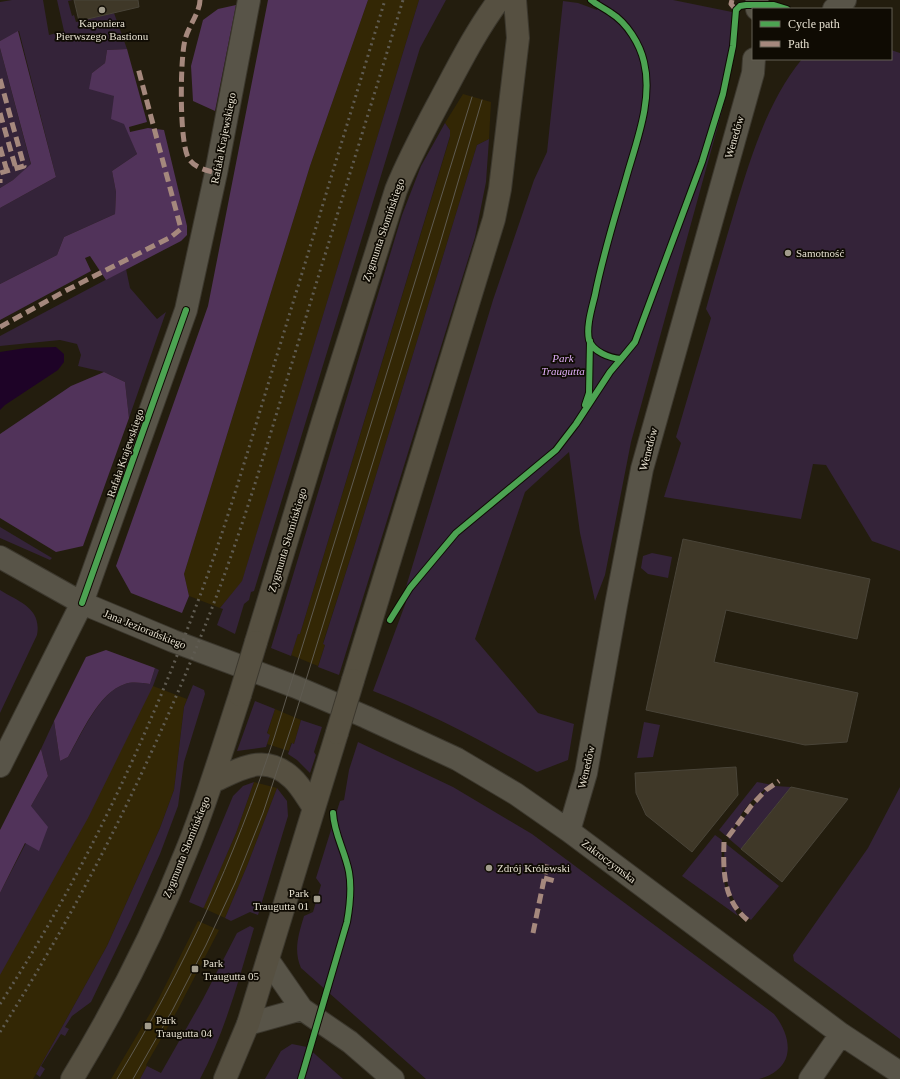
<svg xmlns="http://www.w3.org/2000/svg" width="900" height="1079" viewBox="0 0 900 1079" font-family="'Times New Roman',serif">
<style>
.built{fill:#332705}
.green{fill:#342339}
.forest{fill:#51335a}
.water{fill:#1e0327}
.building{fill:#3f3828;stroke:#494438}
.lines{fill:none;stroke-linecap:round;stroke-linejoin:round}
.minor-casing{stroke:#3c382e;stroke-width:24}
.major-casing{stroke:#3c382e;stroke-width:24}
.minor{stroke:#585448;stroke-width:22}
.major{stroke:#565041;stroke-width:22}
.tram{stroke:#5f5b51;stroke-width:1}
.rail{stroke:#5f5b51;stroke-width:3;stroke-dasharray:2 4;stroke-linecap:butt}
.major-bridge-casing{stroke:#3c382e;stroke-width:24;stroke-linecap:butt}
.major-bridge{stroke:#565041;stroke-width:22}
.quiet{stroke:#a5887d;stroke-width:5;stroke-dasharray:10 5;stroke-linecap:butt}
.cycleway-casing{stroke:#0f0b03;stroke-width:8}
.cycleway{stroke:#4ca352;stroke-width:6}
.poi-dot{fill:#a29c8c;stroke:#0f0b03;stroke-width:1.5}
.labels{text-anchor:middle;stroke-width:3.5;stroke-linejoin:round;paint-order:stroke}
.poi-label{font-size:11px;fill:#e6e0d0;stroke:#0f0b03;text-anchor:start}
.street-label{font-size:11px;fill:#e6e0d0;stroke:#0f0b03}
.park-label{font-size:11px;font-style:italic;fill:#e0aef9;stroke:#0f0b03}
</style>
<rect width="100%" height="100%" fill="#231d0e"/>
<path class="built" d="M368 0H419L242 582 220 608 189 596 184 574 310 166Z
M463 94 491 102 489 139 477 145 354 547 323 643 325 645 318 666 291 655 298 634H300L450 137V130L445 123Z
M153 686 187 699 184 707 174 790 160 828 107 946 36 1074 33 1079H0V942L136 692Z
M275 709 301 720 294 744 291 743 289 751 267 744 269 735 267 734Z
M254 782 277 788 247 866 225 918 203 908 236 833Z
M198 921 219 930 177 1011 146 1065 147 1066 140 1079H111L158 1000Z"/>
<path class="green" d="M12 0H43L49 35 64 31 57 0H73L68 1 72 16 74 15 76 22 114 13 127 49 107 50 105 63 92 73 114 96 137 154 112 171 116 192 115 214 64 237 57 255 0 284V208L56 177 19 31 0 41V2Z
M419 0H446L420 48 254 591 251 592 249 600 244 604 235 634 217 625 223 609 220 608 242 581Z
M600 0H673L732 12 730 48 733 50 725 100 631 442 605 575 595 601 580 533 569 452 525 492 475 639 538 713 574 724 568 760 537 772C484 742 430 713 373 691L406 602 403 596 406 587 493 300 534 180 547 152 563 1 578 3 597 10Z
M0 48 31 165 13 180 0 188Z
M891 50 900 53V551L872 541 826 465 813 464 801 519 664 497 681 443 676 437 711 318 706 309C715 276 725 243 735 209 751 157 767 102 802 59H891Z
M445 123 450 130V136L300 634H298L291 656 271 648 402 215 421 166Z
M489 139 486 182 475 237 339 675 318 667 325 645 323 644 354 547 477 145Z
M126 269 130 288 157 319 166 312 129 418 125 382 104 372 78 366 81 355 77 344 60 340 0 346V336Z
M0 527 52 558 50 560 0 538Z
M652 553 672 557 668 578 648 574 641 568 643 556Z
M0 590C19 602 42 608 37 635L0 713Z
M155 668 159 670 153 686 88 818 0 975V893L26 843 31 806 48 776 41 749 54 721 60 761 68 757C82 734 99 692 125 684 132 681 143 683 150 684Z
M193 685 204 690 205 694 184 762 178 806 160 854 131 919 91 1002 72 1016 65 1027 69 1029 65 1036 61 1034 41 1066 45 1069 40 1077 36 1074 107 946 160 828 174 790 184 707Z
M255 701 275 709 267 733 270 735 266 747 237 751Z
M301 720 322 727 314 752 316 755 310 773 297 760 288 754 292 743 294 744Z
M644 722 660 725 653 757 637 758Z
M358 742 453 787 532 834 774 1014C793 1038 796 1069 759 1079H426L301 968C293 950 299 933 304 916L313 912 321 885 316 878 340 801 344 800 349 770Z
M254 782 236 833 204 907 203 908 189 902 233 796 243 786Z
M757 782 773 785C760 791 750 802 742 813 737 821 734 831 726 836L719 830Z
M775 786 791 787 741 849 728 838 766 790Z
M900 787V1039L794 961 793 955 868 848Z
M277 788 287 801 288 816 258 915 250 912 231 921 225 918 247 866Z
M715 835 722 840C721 874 722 886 738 916L682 876Z
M725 843 779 886 751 920C728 902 722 872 725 843Z
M250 926 254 928C239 979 225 1032 200 1079H140L147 1066 161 1073 203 999 237 933Z
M292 1044 307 1047 343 1079H265L281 1051Z"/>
<path class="forest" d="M268 0H368L310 166 184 574 189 596 182 613 131 593 116 566 208 306Z
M236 5 215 111 193 101 191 66 203 20 218 9Z
M18 31 56 177 0 208V188L13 180 31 164 0 48V41Z
M127 49 147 122 129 127 130 132 148 128 164 130 187 226V235L181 241 106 280 90 256 85 258 91 271 0 320V284L57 255 64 237 115 214 116 192 112 171 137 154 124 124 111 119 114 96 89 89 92 73 105 63 107 50Z
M104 372 125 382 129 418 83 546 56 552 0 518V434L71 386Z
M106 650 155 668 150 684C143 683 132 681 125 684 99 692 81 734 68 757L60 761 54 721 86 657Z
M41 749 48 776 31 806 48 827 39 851 25 843 0 893V830Z"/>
<path class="water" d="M56 347 64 354V362L58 370 5 405 0 410V352L26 348Z"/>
<path class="building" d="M74 0H138L139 7 79 21Z
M683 539 870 579 857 639 726 610 714 662 858 693 847 742 805 745 646 710Z
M736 767 738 795 692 852 646 815 636 793 635 773Z
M791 787 848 799 782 882 741 849Z"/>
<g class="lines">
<defs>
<path id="minor" d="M757 0V9
M834 9 845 0
M0 557 82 603 173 641 296 687 366 717 457 759 516 794 569 831 841 1034 900 1073
M0 766 82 603 186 310 216 173 249 0
M569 831 586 773 616 605 642 469 753 73 754 59
M268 960 302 1009 350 1042 393 1079
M248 1024 302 1009
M810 1079 841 1034"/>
<path id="major" d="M256 642 323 421 396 190C410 155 428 123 446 89 462 59 478 28 499 0
M353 680 494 219 500 189 518 38 515 0
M212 782C240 769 265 752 292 778 301 786 307 798 314 808
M72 1079C116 1007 155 930 186 852 207 801 223 747 240 695
M225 1079 248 1024 337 733"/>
</defs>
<use href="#minor" class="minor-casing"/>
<use href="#major" class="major-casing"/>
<use href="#minor" class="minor"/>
<use href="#major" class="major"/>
<path class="tram" d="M117 1079C184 969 234 860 274 738L472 97
M133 1079 173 1009 206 945 235 883 263 813 294 719 439 247 482 100"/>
<path class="rail" d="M0 1004C82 878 146 741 198 601 230 516 254 429 281 342 316 228 350 114 385 0
M0 1032C85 898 155 756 212 608 244 525 269 438 295 353 331 235 367 118 403 0"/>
<defs>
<path id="major-bridge" d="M240 695 256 642
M337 733 353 680"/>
</defs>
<use href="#major-bridge" class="major-bridge-casing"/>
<use href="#major-bridge" class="major-bridge"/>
<path class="quiet" d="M200 0C200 12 188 27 185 40 180 59 179 145 189 159 195 168 206 170 216 173
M732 0 731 4 736 10
M0 79 24 166 0 173
M0 113 16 169
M0 147 7 171
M0 179V183
M0 327 67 290 171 237 181 229 138 68
M728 837 751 806 766 790 779 781
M724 842C723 872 723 902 750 922
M544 878 555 881
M533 933 548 860"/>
<defs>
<path id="cycleway" d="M591 0C597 5 604 8 611 13 627 23 640 44 644 62 653 99 637 140 627 175 616 214 603 254 595 295 592 308 586 326 589 340 593 352 610 358 621 359L635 342 702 162 723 94 733 46 736 10 740 6 746 5H774L787 9
M585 405 589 393 590 341
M82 603 186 310
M390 620 410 588 456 533 556 450 576 424 610 372 621 359
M301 1079 347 922C350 905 352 889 349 872 345 851 334 834 333 813"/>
</defs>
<use href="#cycleway" class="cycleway-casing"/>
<use href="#cycleway" class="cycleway"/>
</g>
<g class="poi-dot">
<circle cx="102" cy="10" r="4"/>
<circle cx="788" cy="253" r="4"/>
<circle cx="489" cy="868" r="4"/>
<rect x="313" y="895" width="8" height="8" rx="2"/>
<rect x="191" y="965" width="8" height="8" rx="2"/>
<rect x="144" y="1022" width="8" height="8" rx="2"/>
</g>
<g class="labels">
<g class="poi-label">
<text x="102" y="27" text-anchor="middle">Kaponiera<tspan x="102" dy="13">Pierwszego Bastionu</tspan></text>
<text x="796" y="257">Samotność</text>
<text x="497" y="872">Zdrój Królewski</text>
<text x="309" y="897" text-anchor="end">Park<tspan x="309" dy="13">Traugutta 01</tspan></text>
<text x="203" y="967">Park<tspan x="203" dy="13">Traugutta 05</tspan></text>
<text x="156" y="1024">Park<tspan x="156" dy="13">Traugutta 04</tspan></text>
</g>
<g class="street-label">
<text transform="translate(734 137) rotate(-74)" y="4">Wenedów</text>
<text transform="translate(223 138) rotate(-79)" y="4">Rafała Krajewskiego</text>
<text transform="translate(383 230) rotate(-71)" y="4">Zygmunta Słomińskiego</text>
<text transform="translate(648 449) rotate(-75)" y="4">Wenedów</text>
<text transform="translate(125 453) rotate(-71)" y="4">Rafała Krajewskiego</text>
<text transform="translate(287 540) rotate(-73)" y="4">Zygmunta Słomińskiego</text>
<text transform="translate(145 629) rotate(22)" y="4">Jana Jeziorańskiego</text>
<text transform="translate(586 767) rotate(-77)" y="4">Wenedów</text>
<text transform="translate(186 847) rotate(-68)" y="4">Zygmunta Słomińskiego</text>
<text transform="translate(609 861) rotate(37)" y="4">Zakroczymska</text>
</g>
<g class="park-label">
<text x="563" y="362">Park<tspan x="563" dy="13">Traugutta</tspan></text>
</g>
</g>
<rect x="752" y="8" width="140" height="52" fill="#0f0b03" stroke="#656055"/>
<rect x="760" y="21" width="20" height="6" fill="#4ca352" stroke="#656055"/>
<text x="788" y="28" font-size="12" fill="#e6e0d0">Cycle path</text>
<rect x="760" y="41" width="20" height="6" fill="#a5887d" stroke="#656055"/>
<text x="788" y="48" font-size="12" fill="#e6e0d0">Path</text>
</svg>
